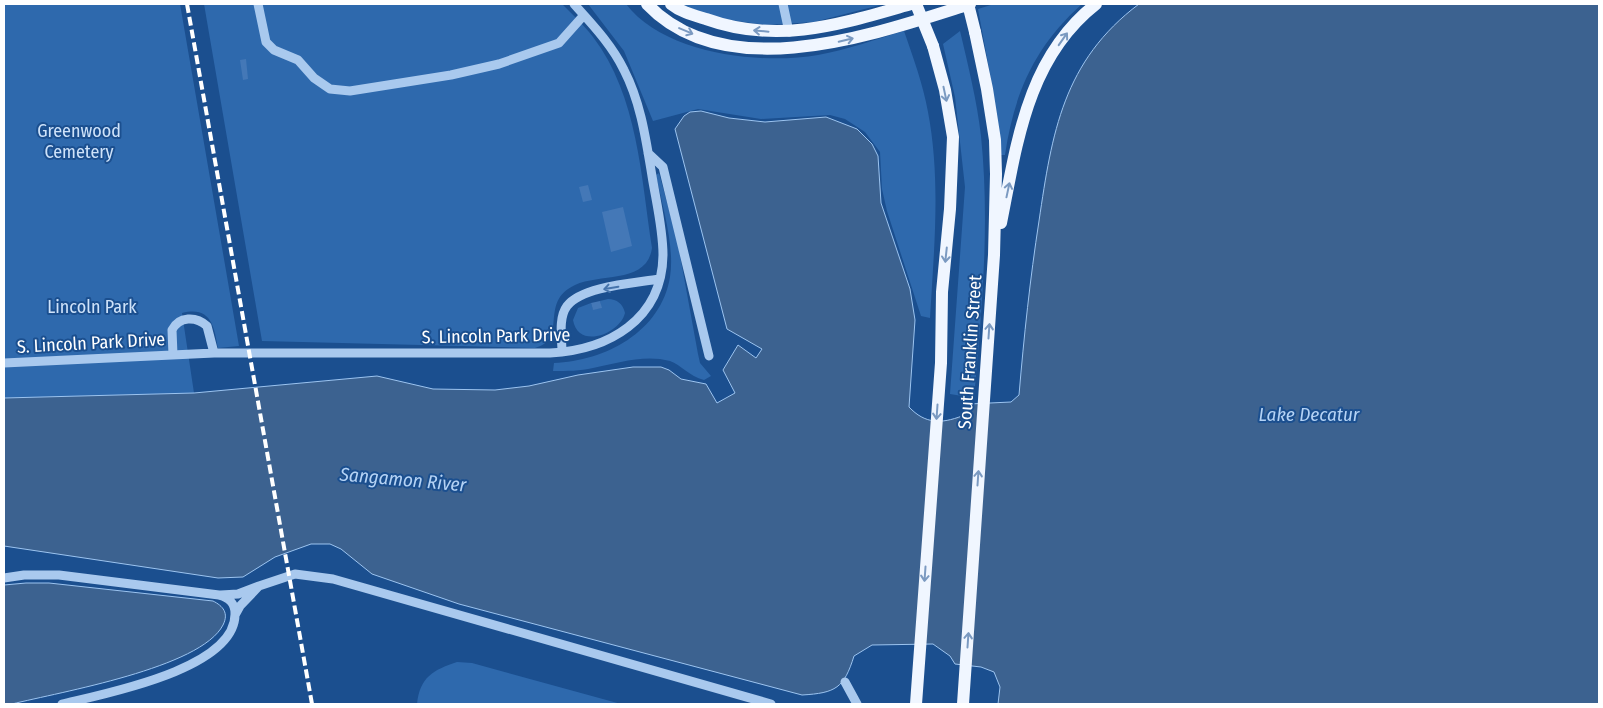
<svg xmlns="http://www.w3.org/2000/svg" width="1603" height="708" viewBox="0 0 1603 708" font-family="'Fira Sans Condensed',sans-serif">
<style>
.green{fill:#2e69ad}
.water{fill:#3c6290;stroke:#9cc4f0}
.building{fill:#4478b7}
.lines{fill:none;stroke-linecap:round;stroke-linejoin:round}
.minor{stroke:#a9c9ee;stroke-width:9}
.major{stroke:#f0f6ff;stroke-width:12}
.rail{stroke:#fff;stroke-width:4;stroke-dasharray:9 4;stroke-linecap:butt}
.major-bridge{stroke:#f0f6ff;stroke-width:12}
.oneway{stroke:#7b9ac1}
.oneway2{stroke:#4674ac}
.labels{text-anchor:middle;stroke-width:4;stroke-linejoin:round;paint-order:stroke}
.park-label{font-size:18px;fill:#cfe3fa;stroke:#1b4f8f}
.street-label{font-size:18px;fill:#fff;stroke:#1b4f8f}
.water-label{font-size:19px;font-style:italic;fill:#b5d3f5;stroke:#1b4f8f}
</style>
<rect width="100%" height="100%" fill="#1b4f8f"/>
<path class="green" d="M4 4H180L239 346 218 348C214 326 211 306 182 313L194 393 4 398Z
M204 4H562C572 14 584 25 593 37 638 96 641 177 652 248 647 284 601 273 575 285 538 302 569 339 535 348L262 341Z
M588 4H626C664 54 760 65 818 55 847 50 876 39 904 31 913 57 923 84 928 112 941 180 934 249 930 318L921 316 887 211 882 189 880 152 865 132 845 119 830 115 761 119 698 109 653 121 624 51Z
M681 4H884L814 22 765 25 715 18Z
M994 4H1082C1035 46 1014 93 1005 155H1000L990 74 978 9Z
M960 31C968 65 977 101 981 136 990 224 982 310 974 398L950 394 965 187 955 97 943 44Z
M659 173 677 239 698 354 700 363 711 376 704 380C689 376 681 365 670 361 645 354 617 363 593 368 580 371 567 371 553 371L554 363C605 361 661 332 670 277 675 246 662 205 656 175Z
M608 299C617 299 623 304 625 313 620 334 578 350 573 320L578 308 591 303 593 309 601 308 600 301Z
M457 662 472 663 621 704H417C420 677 433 670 457 662Z"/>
<path class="water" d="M1139 4H1599V704H998L1000 687 994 672 981 667 955 664 950 656 933 644 872 645 854 656C844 688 836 693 802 695L459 604 372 574 341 549 330 544H311L275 557 243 577 218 578 4 546V398L194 393 377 376 433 389 495 390 529 386 578 375 633 367H661L669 370 681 379 706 384 717 403 735 393 723 370 738 345 756 358 762 349 727 329 675 129 684 116 690 112 701 111 729 118 765 122 826 117 857 129 872 144 878 156 881 203 910 289 915 320 909 407C925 424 941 424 962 416L964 408 969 404 1011 402 1019 395C1024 336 1030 279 1039 221 1052 133 1063 61 1139 4Z
M26 583H49L213 601C223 606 229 613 223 625 201 668 60 692 12 704H4V585Z"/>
<path class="building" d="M246 59 248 79 243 80 240 60Z
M588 185 592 200 583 202 579 187Z
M623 207 632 246 611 252 602 212Z
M600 301 602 308 593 310 591 303Z"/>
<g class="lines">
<path class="minor" d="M258 4 266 42 274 50 298 60 314 78 330 89 350 91 451 75 499 64 559 43 584 15
M783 4 789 32
M648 153 663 167 709 356
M562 352C562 339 558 318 567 306 582 286 636 283 659 279
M173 355 172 330C179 316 196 316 207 326L214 353
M4 363 214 353H550C608 350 662 320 663 255 663 229 656 201 652 176 646 140 641 103 624 70 612 45 592 24 574 4
M4 578 24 575H59L219 595C228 597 235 603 235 613 237 669 103 694 62 704
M259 586 295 574 333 579 771 704
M221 595 238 594 259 586 240 606 235 615
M845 682 857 704"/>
<path class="major" d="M647 4C727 88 878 33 970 4
M671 4C681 12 693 15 706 19 778 45 841 24 911 4
M1001 223C1017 143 1027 58 1096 4
M916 704 941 363 942 292 950 209 953 137 945 90 933 46
M963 704 994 255 996 174 995 140 987 89 975 32"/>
<path class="rail" d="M187 4 312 704"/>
<path class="major-bridge" d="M916 4 933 46
M968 4 975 32"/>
</g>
<defs><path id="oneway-shaft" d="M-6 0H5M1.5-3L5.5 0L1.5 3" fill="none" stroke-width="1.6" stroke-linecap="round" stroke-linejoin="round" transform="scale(1.25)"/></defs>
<g class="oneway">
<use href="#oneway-shaft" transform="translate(686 31) rotate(23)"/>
<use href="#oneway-shaft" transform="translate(761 31) rotate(-175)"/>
<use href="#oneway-shaft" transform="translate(1063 39) rotate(-55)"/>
<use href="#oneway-shaft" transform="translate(846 40) rotate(-13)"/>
<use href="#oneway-shaft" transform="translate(945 94) rotate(78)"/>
<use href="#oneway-shaft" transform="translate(1008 190) rotate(-78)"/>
<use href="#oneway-shaft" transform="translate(946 255) rotate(96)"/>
<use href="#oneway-shaft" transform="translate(989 331) rotate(-86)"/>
<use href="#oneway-shaft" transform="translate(937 412) rotate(94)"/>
<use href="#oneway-shaft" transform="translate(978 478) rotate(-86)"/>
<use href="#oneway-shaft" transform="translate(925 574) rotate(94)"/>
<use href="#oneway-shaft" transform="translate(968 640) rotate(-86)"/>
</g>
<use class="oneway2" href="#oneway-shaft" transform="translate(611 288) rotate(170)"/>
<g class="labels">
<g class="park-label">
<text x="79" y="137">Greenwood<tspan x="79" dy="21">Cemetery</tspan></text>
<text x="92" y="313">Lincoln Park</text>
</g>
<g class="street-label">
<text transform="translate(496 336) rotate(-1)" y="6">S. Lincoln Park Drive</text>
<text transform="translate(91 343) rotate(-3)" y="6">S. Lincoln Park Drive</text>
<text transform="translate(970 352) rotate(-86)" y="6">South Franklin Street</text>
</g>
<g class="water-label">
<text x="1309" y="421">Lake Decatur</text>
<text transform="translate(403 479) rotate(5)" y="7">Sangamon River</text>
</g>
</g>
<rect width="1603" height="708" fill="none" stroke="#ffffff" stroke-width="10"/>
</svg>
